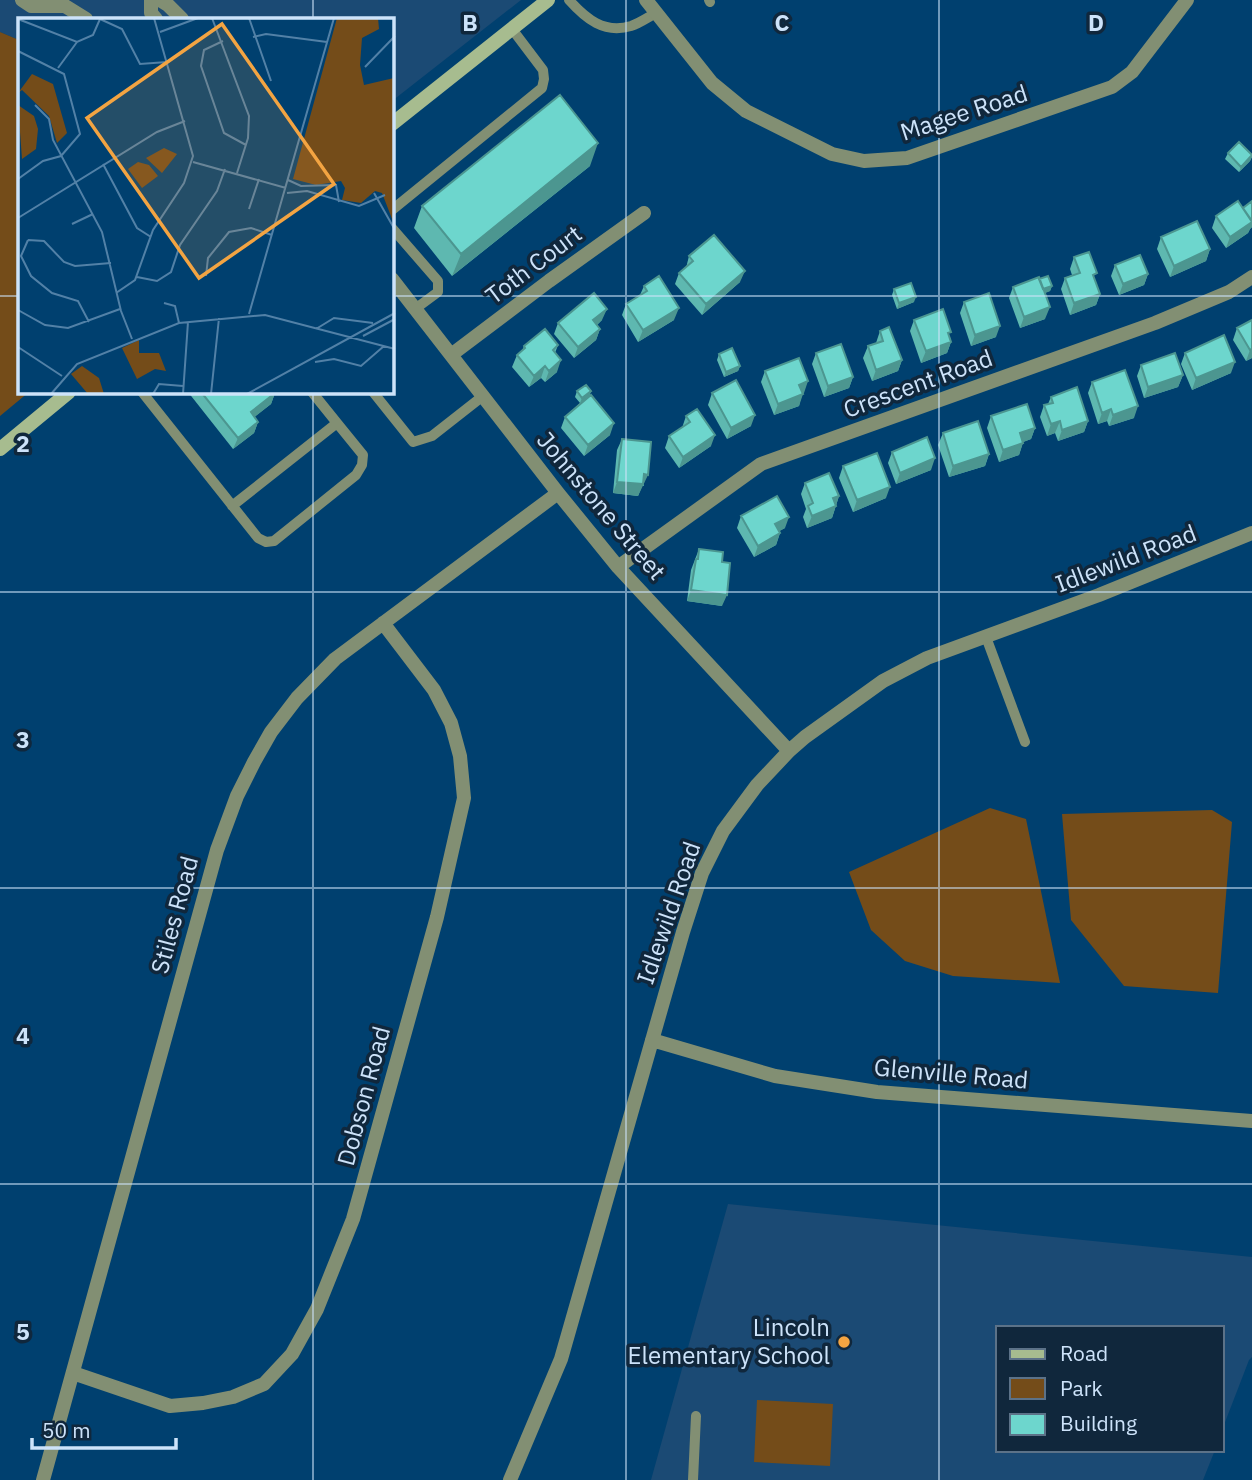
<svg xmlns="http://www.w3.org/2000/svg" width="1252" height="1480" viewBox="0 0 1252 1480" font-family="'IBM Plex Sans',sans-serif">
<style>
.built{fill:#1b4a74}
.green{fill:#744c19}
.lines{fill:none;stroke-linecap:round;stroke-linejoin:round}
.lane{stroke:#828f73;stroke-width:10}
.street{stroke:#828f73;stroke-width:14}
.secondary{stroke:#a7bc8f;stroke-width:14}
.wall{fill:#5eb8b0}
.shaded-wall{fill:#4c9690}
.building{fill:#6dd6cd;stroke:#4c9690;stroke-width:2}
.grid{fill:none;stroke:#cde3fa;stroke-width:2;stroke-opacity:0.55}
.poi-dot{fill:#f3a442;stroke:#10273c;stroke-width:2.5}
.labels{text-anchor:middle;stroke-width:7;stroke-linejoin:round;paint-order:stroke}
.street-label{font-size:24px;fill:#cde3fa;stroke:#10273c}
.poi-label{font-size:24px;fill:#cde3fa;stroke:#10273c;text-anchor:end}
.inset-road{fill:none;stroke:#5281a7;stroke-width:2}
.view{fill:#f3a442;fill-opacity:0.15;stroke:#f3a442;stroke-width:3.5}
.inset-edge{fill:none;stroke:#cde3fa;stroke-width:3.5}
.grid-label{font-size:23px;text-anchor:middle;font-weight:bold;fill:#cde3fa;stroke:#10273c;stroke-width:7;stroke-linejoin:round;paint-order:stroke}
</style>
<rect width="100%" height="100%" fill="#00406f"/>
<path class="built" d="M0 0H521L392 101V19H19V40L0 32Z
M728 1204 1252 1257V1357L1249 1360 1222 1430V1328H998V1450H1215L1203 1480H651Z"/>
<path class="green" d="M0 32 19 40V392H29L0 416Z
M990 808 1026 819 1060 983 953 976 905 961 871 930 849 872Z
M1212 810 1232 822 1218 993 1124 986 1071 920 1062 814Z
M757 1400 833 1404 830 1466 754 1462Z"/>
<g class="lines">
<path class="lane" d="M569 0C586 19 604 34 631 26 640 23 648 17 656 13
M709 0 710 2
M392 210 542 88 544 79 543 70 512 29
M392 228 438 281V292L415 309
M142 392 258 538 266 542 274 541 356 475 362 465 363 455 337 423 232 506
M312 392 337 423
M373 392 413 442 432 436 483 396
M986 637 1025 742
M693 1480 696 1416"/>
<path class="street" d="M22 0 31 6H65L86 19
M151 0V13L156 19
M160 0 168 5 182 19
M646 0 712 83 746 111 832 154 864 161 907 158 1112 87 1132 72 1187 0
M392 279 558 493 618 567 789 751
M451 355 549 281 644 213
M618 567 761 464 1155 323 1229 292 1252 277
M652 1040 775 1076 877 1092 1252 1121
M73 1373 170 1406 203 1403 233 1397 264 1384 292 1354 317 1309 353 1219 437 917 464 798 460 756 451 723 434 690 383 623
M43 1480 217 850 237 796 254 762 271 732 297 698 335 659 558 493
M510 1480 561 1359 683 932 702 873 723 831 757 785 789 751 805 737 883 681 927 658 1099 595 1252 533"/>
<path class="secondary" d="M392 124 548 0
M0 449 69 392"/>
</g>
<path class="wall" d="M1228 153 1252 155V157L1250 161 1239 172 1225 159Z
M590 166 452 276 414 228 422 206Z
M1252 201V227L1250 229 1248 233 1226 248 1212 228 1216 216 1243 208Z
M1161 237 1210 249 1206 261 1170 277 1157 249Z
M689 256 740 282 702 315 675 284 679 273 686 268Z
M1074 257 1095 280 1100 294 1096 305 1070 315 1061 289 1065 278 1072 275 1070 269Z
M1115 265 1148 274 1144 285 1119 295 1111 276Z
M1039 279 1052 286 1050 291 1044 293 1045 319 1020 328 1009 298 1013 287Z
M644 286 674 320 638 342 622 315 626 304 640 295Z
M894 289 914 302 897 309 892 295Z
M964 302 996 337 971 346 960 313Z
M602 320 597 325 600 329 596 340 574 358 554 334 558 323Z
M914 320 950 337 951 342 947 353 921 363 910 331Z
M1252 320V358L1246 361 1233 340 1237 328Z
M880 331 902 360 898 371 872 381 863 358 868 346 876 343Z
M558 345 555 353 557 372 545 382 541 378 529 387 512 367 517 355 522 351 524 346Z
M816 353 853 377 849 388 824 397 812 364Z
M1185 353 1231 373 1192 390 1181 364Z
M719 354 740 366 738 371 724 377 717 360Z
M1141 365 1183 375 1178 387 1144 398 1137 376Z
M765 371 804 393H802L799 406 774 415 761 382Z
M1092 382 1134 418 1109 426 1107 421 1098 424 1088 393Z
M577 391H591L589 397 610 435 584 456 561 428 565 417 580 403 575 397Z
M188 392H274L275 393 271 404 254 417 258 422 254 433 233 449Z
M712 393 751 426 727 439 708 405Z
M1051 397 1088 421 1084 432 1058 441 1055 433 1047 436 1040 417 1044 405 1048 404Z
M686 416 711 446 679 468 665 448 669 436 682 428Z
M991 416 1035 428 1031 439 1023 442 1019 455 999 462 987 428Z
M943 433 989 454 985 466 949 477 938 445Z
M622 439 644 486H642L638 496 613 493 617 450Z
M892 452 931 470 896 484 888 463Z
M843 466 886 498 853 512 839 478Z
M805 483 839 496 832 518 807 528 803 517 806 509 801 494Z
M741 516 785 528 779 531 780 533 776 545 754 557 737 528Z
M699 549 722 562V606L687 601 691 570Z"/>
<path class="shaded-wall" d="M598 143 590 166 452 276 461 254Z
M1252 156 1250 161 1239 172 1241 167Z
M1252 222V227L1250 229 1248 233 1226 248 1230 237Z
M1210 249 1206 261 1170 277 1174 266Z
M745 271 740 282 702 315 706 304Z
M1148 274 1144 285 1119 295 1123 284Z
M1052 286 1050 291 1041 295 1043 289Z
M1100 294 1096 305 1070 315 1074 303Z
M916 297 914 302 897 309 899 303Z
M1050 307 1045 319 1020 328 1024 317Z
M679 308 674 320 638 342 643 330Z
M607 309 602 320 589 332 593 320Z
M1000 326 996 337 971 346 975 335Z
M600 329 596 340 574 358 578 347Z
M951 342 947 353 921 363 926 351Z
M1252 349V358L1246 361 1250 350Z
M561 360 557 372 545 382 549 371Z
M902 360 898 371 872 381 876 370Z
M1235 362 1231 373 1192 390 1196 378Z
M545 366 541 378 529 387 534 376Z
M740 366 738 371 724 377 726 372Z
M1183 375 1178 387 1144 398 1148 387Z
M853 377 849 388 824 397 828 386Z
M808 381 804 393 795 396 799 385Z
M591 391 589 397 580 403 582 398Z
M275 393 271 404 247 423 251 412Z
M803 394 799 406 774 415 778 404Z
M1138 406 1134 418 1109 426 1113 415Z
M1111 409 1107 421 1098 424 1102 413Z
M755 415 751 426 727 439 731 428Z
M1060 421 1055 433 1047 436 1051 424Z
M1088 421 1084 432 1058 441 1062 430Z
M258 422 254 433 233 449 238 438Z
M614 423 610 435 584 456 588 445Z
M1035 428 1031 439 1015 445 1020 433Z
M715 435 711 446 679 468 683 457Z
M1023 443 1019 455 999 462 1003 450Z
M989 454 985 466 949 477 953 466Z
M935 458 931 470 896 484 900 473Z
M644 474 648 475 638 496 613 493 617 482Z
M890 487 886 498 853 512 857 500Z
M839 496 832 518 807 528 812 516 833 498Z
M789 517 785 528 771 536 775 524Z
M780 533 776 545 754 557 758 546Z
M691 590 727 595 722 606 687 601Z"/>
<path class="building" d="M560 95 598 143 461 254 422 206Z
M1239 142 1252 155 1241 167 1228 153Z
M1238 201 1252 222 1230 237 1216 216Z
M1252 201V221L1243 208Z
M1197 221 1210 249 1174 266 1161 237Z
M714 235 745 271 706 304 679 273 693 261 689 256Z
M1089 252 1097 273 1093 275 1100 294 1074 303 1065 278 1080 273 1074 257Z
M1140 255 1148 274 1123 284 1115 265Z
M659 276 679 308 643 330 626 304 647 291 644 286Z
M1048 276 1052 286 1043 289 1039 279Z
M1039 277 1050 307 1024 317 1013 287Z
M911 283 916 297 899 303 894 289Z
M594 293 607 309 593 320 600 329 578 347 558 323Z
M989 293 1000 326 975 335 964 302Z
M943 309 951 332 948 333 951 342 926 351 914 320Z
M1252 320V349L1250 350 1237 328Z
M889 327 902 360 876 370 868 346 883 341 880 331Z
M545 329 558 345 553 350 561 360 549 371 545 366 534 376 517 355 525 348 524 346Z
M1224 335 1235 362 1196 378 1185 353Z
M841 344 853 377 828 386 816 353Z
M732 348 740 366 726 372 719 354Z
M1175 353 1183 375 1148 387 1141 365Z
M799 358 808 381 799 385 803 394 778 404 765 371Z
M1125 370 1138 406 1113 415 1111 409 1102 413 1092 382Z
M736 380 755 415 731 428 712 393Z
M586 385 591 391 582 398 577 391Z
M1077 387 1088 421 1062 430 1060 421 1051 424 1044 405 1053 403 1051 397Z
M201 392H274L275 393 251 412 258 422 238 438Z
M591 395 614 423 588 445 565 417Z
M1027 404 1035 428 1020 433 1023 443 1003 450 991 416Z
M697 409 715 435 683 457 669 436 690 422 686 416Z
M978 421 989 454 953 466 943 433Z
M927 437 935 458 900 473 892 452Z
M622 439 651 442 648 475 644 474 643 484 617 482Z
M877 453 890 487 857 500 843 466Z
M829 473 839 496 833 498 836 506 812 516 808 506 813 503 805 483Z
M777 496 789 517 775 524 780 533 758 546 741 516Z
M699 549 723 552 722 562 730 563 727 595 691 590 696 559H698Z"/>
<path class="grid" d="M313 0V19M626 0V1480M939 0V1480M0 296H19M392 296H1252M313 392V1480M0 592H1252M0 888H1252M0 1184H1252"/>
<circle class="poi-dot" cx="844" cy="1342" r="7"/>
<g class="labels">
<g class="street-label">
<text transform="translate(964 113) rotate(-18)" y="8">Magee Road</text>
<text transform="translate(534 265) rotate(-37)" y="8">Toth Court</text>
<text transform="translate(918 384) rotate(-20)" y="8">Crescent Road</text>
<text transform="translate(601 506) rotate(50)" y="8">Johnstone Street</text>
<text transform="translate(1126 559) rotate(-21)" y="8">Idlewild Road</text>
<text transform="translate(669 913) rotate(-71)" y="8">Idlewild Road</text>
<text transform="translate(175 915) rotate(-75)" y="8">Stiles Road</text>
<text transform="translate(951 1074) rotate(5)" y="8">Glenville Road</text>
<text transform="translate(364 1096) rotate(-75)" y="8">Dobson Road</text>
</g>
<g class="poi-label">
<text x="830" y="1336">Lincoln<tspan x="830" dy="28">Elementary School</tspan></text>
</g>
</g>
<g transform="translate(18 18)">
<rect width="376" height="376" fill="#00406f"/>
<path d="M319 0H360L361 11 344 20 342 47 346 67 376 60V206L364 175 357 173 343 185 324 182 327 170 323 163 298 167 275 161ZM14 56 35 66 49 115 39 125 31 98 4 72 0 75ZM0 87 16 98 20 111 18 131 4 141ZM146 130 159 136 144 155 128 140ZM120 144 131 147 140 158 124 170 110 151ZM121 322V335H141L148 353 137 351 119 361 104 330ZM64 348 81 360 86 376H70L53 356Z" fill="#744c19"/>
<path class="inset-road" d="M194 0 231 98 230 120 219 155M231 0 253 63M0 1 59 24 75 17 82 1M82 1 104 11 122 46 149 44M142 14 180 0M235 19 248 16 309 24M205 23 186 32 183 48 206 115 228 127M0 33 46 56 62 116 43 138 25 143 0 161M347 49 377 18M40 50 59 24M17 87 31 101 35 122 84 214 103 293 114 321M175 144 268 170M85 146 119 210 133 219M270 162 283 168 318 167 321 184M269 175 289 173 341 188 367 177M356 175 377 212M231 191 241 161M0 200 139 114 167 103M54 206 75 196M10 222 3 238 13 258 34 275 60 283 71 304M10 222 26 223 46 244 57 248 93 245M188 258 190 240 211 214 233 210 254 217M119 259 139 263 153 254 162 227 199 173 207 151M98 275 117 262 135 212 166 165 175 138 136 0M146 285 157 288 161 305M0 292 27 307 50 310 102 291M231 296 316 0M298 311 316 300 355 305M345 318 377 301M0 329 44 358M297 344 316 341 343 348 366 328M33 376 59 346 161 305 247 297 377 331M135 376 141 366 165 368M165 376 170 304M193 376 201 300M229 376 377 295"/>
<path class="view" d="M204 6 316 166 181 260 69 100Z"/>
<rect width="376" height="376" class="inset-edge"/>
</g>
<g class="grid-label">
<text x="470" y="31">B</text>
<text x="782" y="31">C</text>
<text x="1096" y="31">D</text>
<text x="23" y="452">2</text>
<text x="23" y="748">3</text>
<text x="23" y="1044">4</text>
<text x="23" y="1340">5</text>
</g>
<rect x="996" y="1326" width="228" height="126" fill="#10273c" stroke="#5c7288" stroke-width="2"/>
<rect x="1010" y="1349" width="35" height="10" fill="#a7bc8f" stroke="#5c7288" stroke-width="2"/>
<text x="1060" y="1361" font-size="21" fill="#cde3fa">Road</text>
<rect x="1010" y="1378" width="35" height="21" fill="#744c19" stroke="#5c7288" stroke-width="2"/>
<text x="1060" y="1396" font-size="21" fill="#cde3fa">Park</text>
<rect x="1010" y="1414" width="35" height="21" fill="#6dd6cd" stroke="#5c7288" stroke-width="2"/>
<text x="1060" y="1431" font-size="21" fill="#cde3fa">Building</text>
<path d="M32 1438v10h144v-10" fill="none" stroke="#cde3fa" stroke-width="3.5"/>
<text x="42" y="1438" font-size="21" fill="#cde3fa" stroke="#10273c" stroke-width="5" paint-order="stroke">50 m</text>
</svg>
